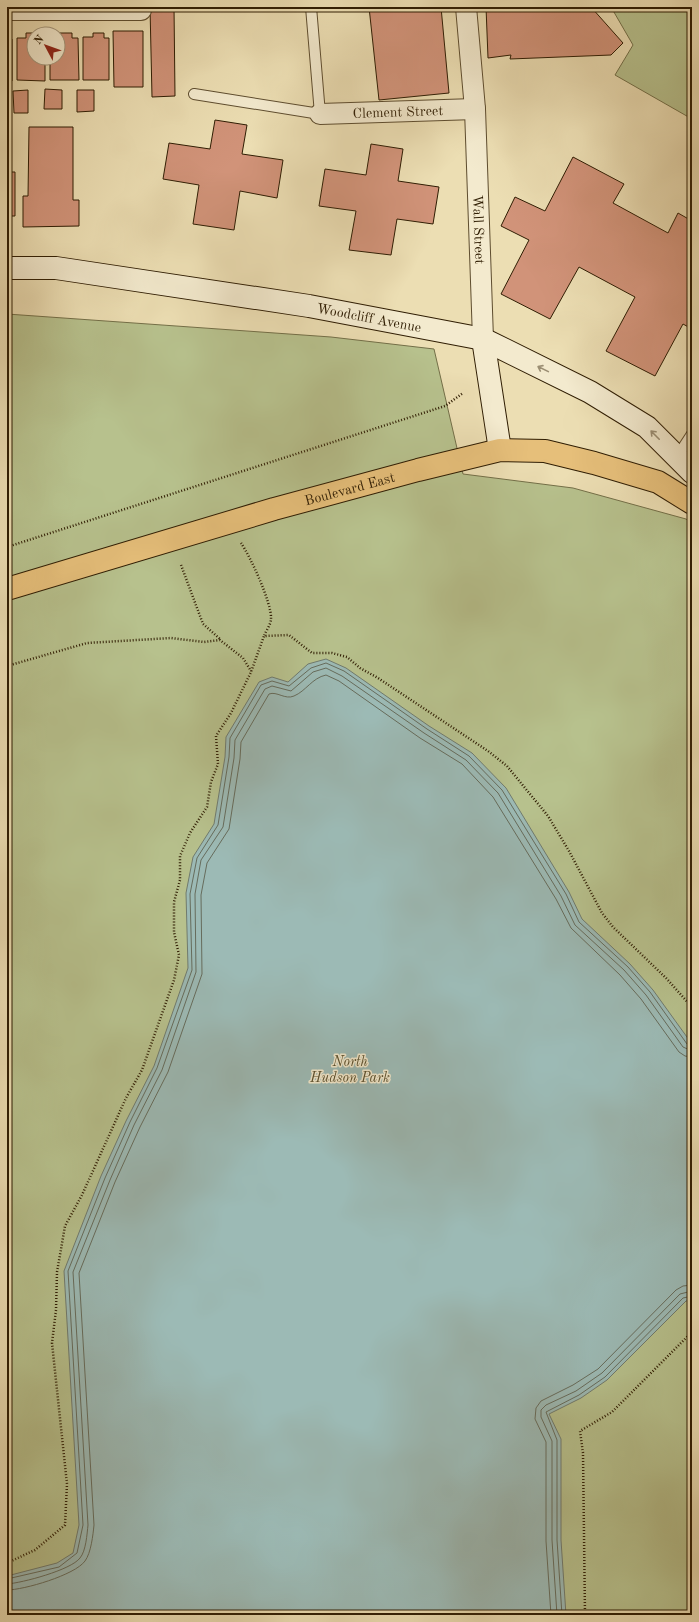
<svg xmlns="http://www.w3.org/2000/svg" width="699" height="1622" viewBox="0 0 699 1622" font-family="'Old Standard TT',serif">
<style>
.green{fill:#b7c18d;stroke:#736f48}
.water{fill:#9cbab5;stroke:#707b6e}
.lines{fill:none;stroke-linecap:round;stroke-linejoin:round}
.shore{stroke:#666c5c;stroke-width:1}
.building{fill:#d19379;stroke:#2f1d03}
.lane-casing{stroke:#5e4d2f;stroke-width:12}
.street-casing{stroke:#5e4d2f;stroke-width:22}
.secondary-casing{stroke:#2f1d03;stroke-width:24}
.primary-casing{stroke:#2f1d03;stroke-width:24}
.path{stroke:#2f1d03;stroke-width:2.5;stroke-dasharray:1 2;stroke-linecap:butt}
.lane{stroke:#f3eace;stroke-width:10}
.street{stroke:#f3eace;stroke-width:20}
.secondary{stroke:#f3eace;stroke-width:22}
.primary{stroke:#e6bf7a;stroke-width:22}
.oneway{stroke:#9b8e73}
.labels{text-anchor:middle;stroke-width:3;stroke-linejoin:round;paint-order:stroke}
.street-label{font-size:14px;fill:#2f1d03;stroke:#f3eace}
.park-label{font-size:14px;font-style:italic;fill:#584e2c;stroke:#f3eace}
</style>
<rect width="100%" height="100%" fill="#ecdeb3"/>
<filter id="stains"><feTurbulence type="fractalNoise" baseFrequency=".005" numOctaves="4"/><feColorMatrix values="0 0 0 0 .2 0 0 0 0 .09 0 0 0 0 .02 0 0 0 .5 -.17"/></filter>
<radialGradient id="worn" r=".72"><stop offset=".6" stop-color="#630" stop-opacity="0"/><stop offset="1" stop-color="#630" stop-opacity=".3"/></radialGradient>
<path class="green" d="M611 7H692V119L615 75 633 45Z
M7 314 331 337 434 349 463 474 573 488 686 519 692 523V1615H7Z"/>
<path class="water" d="M326 659 346 668 429 726 472 753 506 788 569 892 582 919 630 964 653 990 692 1044V1300L686 1301 607 1380 581 1398 549 1414 561 1439V1540L566 1615H7V1576L57 1563 73 1553 79 1525 64 1271 101 1176 126 1121 154 1066 188 968 186 893 193 857 214 824 225 757 226 737 259 682 272 677 288 682 308 664Z"/>
<g class="lines">
<path class="shore" d="M7 1579 59 1567 77 1553 83 1525 68 1271 105 1178 130 1122 157 1068 192 970 190 894 197 858 218 825 229 757 230 738 261 685 272 681 289 686 311 668 326 663 344 671 427 729 469 756 502 790 566 894 579 922 628 967 650 992 687 1044 692 1046
M7 1584C22 1583 71 1570 80 1558 86 1551 87 1534 88 1525L73 1272 110 1180 134 1125 162 1070 196 972 195 894 201 860 223 827 234 758 235 740 265 689 272 686 291 691 313 672 326 668 342 676 424 733 466 760 498 793 561 896 575 925 624 970 646 995 683 1047 692 1051
M7 1590C24 1590 75 1575 85 1561 91 1553 93 1535 94 1525L79 1273 115 1182 140 1127 168 1072 202 974 201 895 207 863 229 829 240 759 241 742 269 694C277 691 285 700 294 696 306 691 312 678 326 675L339 681 420 738 462 764 493 797 556 899 571 928 620 975 641 999 679 1052 685 1056 692 1057
M551 1615 546 1541V1442L535 1419 536 1408 541 1401 573 1385 598 1369 676 1290 683 1286 692 1285
M557 1615 552 1540V1441L541 1417V1410L546 1405 576 1391 602 1373 680 1294 692 1291
M562 1615 557 1540V1440L546 1412 579 1395 605 1377 683 1298 692 1296"/>
</g>
<path class="building" d="M150 7H174L175 96 152 97Z
M369 7H441L449 93 379 100Z
M486 7H591L623 43 611 55 510 59 511 55 488 58Z
M113 31H143V87H114Z
M26 33H40L34 34V58H45V81L17 80V38H26Z
M59 33H72V38H78L79 80H50V58H58Z
M93 33H104V38H109V80H83V37H93Z
M7 39H12V81H7Z
M45 89 62 90V109H44Z
M28 90V113H14L13 91Z
M77 90H94V111L77 112Z
M215 120 247 125 242 154 283 160 277 198 240 191 234 230 193 224 199 185 163 179 169 143 210 149Z
M29 127H73V200H79V226L23 227V196H28Z
M371 144 403 149 398 181 439 187 433 224 397 219 391 255 349 250 356 211 319 206 325 169 366 175Z
M573 157 624 184 613 203 668 233 678 213 692 221V329L683 324 655 376 606 351 635 297 579 267 550 319 501 294 529 240 501 226 515 197 545 211Z
M7 172H15V216H7Z"/>
<g class="lines">
<defs>
<path id="lane" d="M194 94 320 114 311 7
M677 457 692 434"/>
<g id="street">
<path id="s1" d="M466 7 475 109 483 339"/>
<path d="M7 10H141"/>
<path id="s2" d="M320 114 475 109"/>
</g>
<g id="secondary">
<path id="s3" d="M7 268H56L309 306 483 339 590 392 647 427 692 472"/>
<path d="M483 339 500 450"/>
</g>
<g id="primary">
<path id="s4" d="M7 589 274 509 418 470 500 450 545 451 594 463 658 482 692 503"/>
</g>
</defs>
<use href="#lane" class="lane-casing"/>
<use href="#street" class="street-casing"/>
<use href="#secondary" class="secondary-casing"/>
<use href="#primary" class="primary-casing"/>
<path class="path" d="M241 543C250 556 272 603 271 619 271 624 266 631 264 636
M7 547 445 406 463 393
M181 565 203 624 220 639
M7 666 87 643 171 638 204 642 220 640 243 658 251 671
M7 1563 35 1550 65 1525 67 1484 52 1343 56 1310 57 1272 65 1226 82 1195 126 1098 142 1070 174 980 179 955 174 932V902L180 880V856L190 833 207 807 211 782 218 764 216 736 231 713 251 672 264 636 289 635 312 653H332L347 657 360 668 378 678 488 751 507 766 548 816 569 851 602 913 613 927 666 978 692 1007
M585 1615 583 1453 580 1431 612 1412 692 1332"/>
<use href="#lane" class="lane"/>
<use href="#street" class="street"/>
<use href="#secondary" class="secondary"/>
<use href="#primary" class="primary"/>
</g>
<defs><path id="oneway-shaft" d="M-6 0H5M1.5-3L5.5 0L1.5 3" fill="none" stroke-width="1.6" stroke-linecap="round" stroke-linejoin="round"/></defs>
<g class="oneway">
<use href="#oneway-shaft" transform="translate(543 369) rotate(-154)"/>
<use href="#oneway-shaft" transform="translate(655 435) rotate(-135)"/>
</g>
<g class="labels">
<g class="street-label">
<text dy="5" stroke="none"><textPath href="#s2" startOffset="78">Clement Street</textPath></text>
<text dy="5" stroke="none"><textPath href="#s1" startOffset="223">Wall Street</textPath></text>
<text dy="5" stroke="none"><textPath href="#s3" startOffset="366">Woodcliff Avenue</textPath></text>
<text dy="5" stroke="none"><textPath href="#s4" startOffset="357">Boulevard East</textPath></text>
</g>
<g class="park-label">
<text x="350" y="1066">North<tspan x="350" dy="16">Hudson Park</tspan></text>
</g>
</g>
<rect width="699" height="1622" fill="none" stroke="#ecdeb3" stroke-width="24"/>
<rect x="8" y="8" width="683" height="1606" fill="none" stroke="#2f1d03" stroke-width="2"/>
<rect x="12" y="12" width="675" height="1598" fill="none" stroke="#2f1d03"/>
<g transform="translate(46 46) rotate(311)"><circle r="19" fill="#f3eace" stroke="#a5987d"/>
<path d="M0-3L7 15L0 10L-7 15Z" fill="#8f2418"/>
<text y="-6" font-size="11" font-weight="bold" text-anchor="middle" fill="#2f1d03">N</text>
</g>
<rect width="100%" height="100%" filter="url(#stains)"/>
<rect width="100%" height="100%" fill="url(#worn)"/>
</svg>
